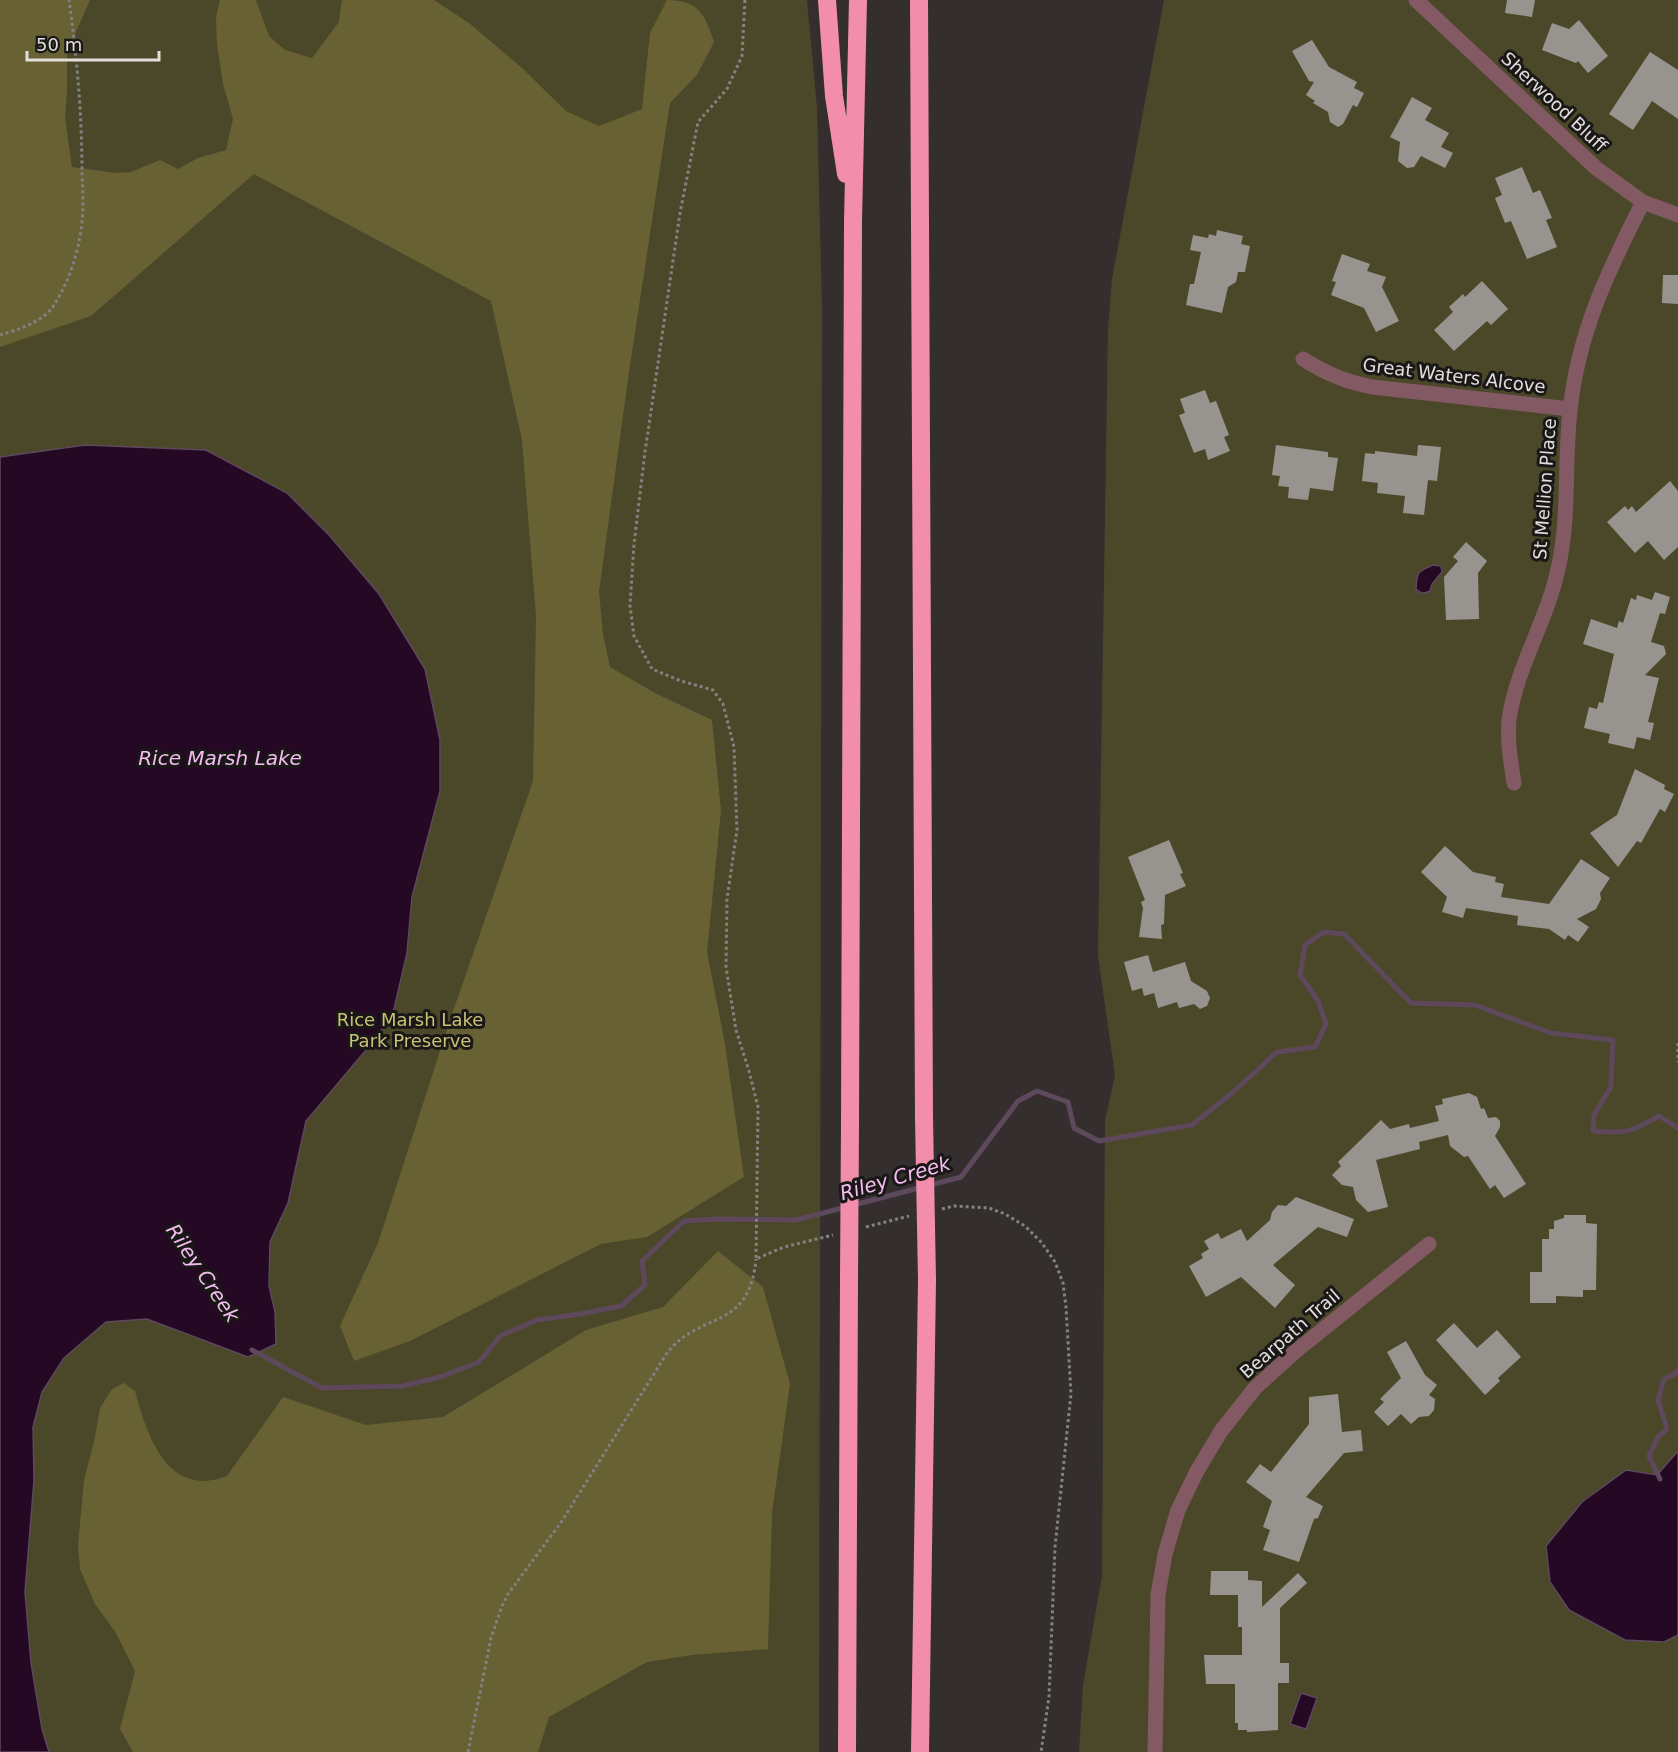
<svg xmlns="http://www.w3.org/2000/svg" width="1678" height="1752" viewBox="0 0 1678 1752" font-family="'DejaVu Sans',sans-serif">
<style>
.green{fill:#4b482a}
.forest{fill:#676133}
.water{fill:#240824;stroke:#5d485c;stroke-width:1.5}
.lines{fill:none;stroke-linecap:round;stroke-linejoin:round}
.stream{stroke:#5d485c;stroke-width:5}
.building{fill:#97938f}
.path{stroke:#858180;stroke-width:3;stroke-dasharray:3 3;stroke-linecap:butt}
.street{stroke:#835964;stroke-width:15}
.highway{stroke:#f28eab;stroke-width:18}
.highway-bridge{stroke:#f28eab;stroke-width:18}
.labels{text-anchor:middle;stroke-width:6;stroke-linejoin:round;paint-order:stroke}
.street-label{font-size:18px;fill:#e1dedd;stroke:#1a1817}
.park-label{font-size:18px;fill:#cac177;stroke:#1a1817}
.water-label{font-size:20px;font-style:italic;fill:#f5bcf2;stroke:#1a1817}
</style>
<rect width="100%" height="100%" fill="#342f2e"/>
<path class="green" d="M0 0H807L817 108 822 309 819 1752H0Z
M1164 0H1678V1752H1079L1083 1685 1102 1576 1105 1121 1115 1075 1098 956 1108 330 1112 279Z"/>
<path class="forest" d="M0 0H90L67 52V93L65 118 72 167 117 173 131 172 160 160 178 169 198 158 226 150 233 119 223 84 217 45 216 17 220 0H256L269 36 285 50 312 58 339 22 342 0H434L469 23 522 68 566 111 599 126 642 109 650 33 667 0C699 0 705 15 714 42L697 75 670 103 629 372 599 592 603 634 610 667 655 693 712 720 721 810 707 952 725 1044 744 1177 647 1237 601 1244 410 1341 354 1361 340 1326 378 1243 450 1020 533 781 536 617 522 440 491 301 254 174 91 316 0 347Z
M718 1251 763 1287 790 1384 772 1513 768 1649 692 1655 647 1662 549 1717 538 1752H133L120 1729 135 1671 116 1633 95 1604 80 1569 78 1545 84 1480 94 1442 100 1408 112 1389 124 1383 135 1391C147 1436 168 1499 227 1476L283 1397 366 1425 443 1417 586 1330 663 1307Z"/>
<path class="water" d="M85 445 206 450 287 493 329 535 379 594 425 669 440 740V791L412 897 407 953 394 1009 377 1037 306 1121 288 1203 270 1242 269 1286 275 1312 276 1344 248 1357 147 1319 106 1322 64 1358 42 1392 33 1427 34 1480 25 1592 31 1663 42 1729 49 1752H0V457Z
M1433 565 1441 566 1442 572 1432 584 1430 591C1424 594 1421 594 1416 589 1417 571 1417 572 1433 565Z
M1678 1451V1635L1664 1642 1625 1640 1569 1610 1550 1582 1546 1546 1582 1502 1626 1470 1657 1475Z
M1301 1693 1317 1698 1306 1729 1290 1724Z"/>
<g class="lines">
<path class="stream" d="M252 1350 322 1388 402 1386 440 1377 479 1362 500 1336 537 1320 580 1314 621 1306 645 1285 642 1261 684 1221 715 1219 796 1220 961 1177 1018 1101 1037 1091 1068 1102 1074 1128 1099 1141 1192 1125 1232 1093 1277 1052 1315 1047 1326 1024 1318 1001 1300 975 1305 945 1324 932 1344 934 1411 1003 1475 1005 1551 1033 1613 1040 1611 1087 1594 1115 1593 1131C1626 1134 1631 1132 1659 1116L1678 1128
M1660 1479 1649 1456 1658 1437 1667 1429 1658 1400 1664 1379 1675 1374 1678 1370"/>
</g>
<path class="building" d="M1507 0H1535L1532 17 1505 13Z
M1579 20 1608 56 1588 73 1578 61 1576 63 1542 50 1552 23 1569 29Z
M1312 40 1329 67 1357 82 1354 88 1364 93 1357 107 1353 105 1343 124 1338 127 1330 122 1328 112 1313 103 1315 101 1306 95 1314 82 1309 81 1292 51Z
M1650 52 1678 70V119L1652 101 1633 130 1609 114Z
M1412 97 1432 108 1425 120 1449 133 1441 147 1453 153 1445 168 1421 156 1414 167 1407 168 1398 161 1400 142 1390 137Z
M1522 167 1533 193 1540 190 1552 218 1546 220 1557 247 1527 259 1511 221 1505 223 1495 198 1502 195 1495 178Z
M1217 230 1243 236 1241 244 1250 246 1245 272H1238L1236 282 1228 287 1222 313 1186 305 1190 284H1194L1201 252 1190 250 1193 235 1208 238 1209 234 1216 236Z
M1342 254 1370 264 1367 271 1386 277 1382 287 1399 321 1376 332 1364 308 1331 295 1336 282 1332 281Z
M1663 275H1678V304L1662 303Z
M1482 281 1508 309 1491 325 1487 321 1454 351 1434 330 1453 312 1449 307 1463 294 1465 297Z
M1205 390 1210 403 1216 401 1229 435 1224 437 1230 451 1208 460 1205 449 1194 453 1179 415 1185 413 1180 399Z
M1276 445 1328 452V457L1338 458 1333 491 1310 488 1308 500 1288 498 1289 487 1278 486 1280 476 1272 475Z
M1418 445 1441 447 1437 481 1428 480 1424 515 1403 513 1405 496 1377 493 1378 483 1362 481 1365 453 1375 454V451L1417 456Z
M1670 481 1678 491V547L1664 560 1648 541 1635 553 1607 522 1625 506 1628 510 1632 506 1636 512Z
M1466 542 1487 561 1478 573 1479 619 1446 620 1444 577 1458 561 1453 557Z
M1655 592 1670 597 1665 614 1660 613 1651 642 1664 646 1666 654 1645 675 1659 678 1648 722 1654 723 1650 740 1637 737 1634 749 1608 743 1610 734 1584 728 1589 707 1597 709 1599 702 1603 703 1614 654 1583 644 1591 619 1617 628 1619 621 1623 623 1631 598 1636 600 1637 595 1652 600Z
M1635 769 1665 785 1664 789 1674 794 1665 812 1660 809 1641 843 1637 841 1618 867 1590 833 1617 815Z
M1169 840 1183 873 1180 874 1186 886 1165 895 1164 924 1161 925 1162 939 1139 937 1143 908 1141 902 1145 900 1128 857Z
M1445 846 1473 872 1496 877 1495 882 1504 884 1501 897 1549 904 1581 859 1610 878 1600 893 1601 899 1596 909 1577 919 1589 927 1578 942 1568 935 1565 940 1549 929 1517 925 1518 916 1466 908 1463 918 1442 912 1447 897 1421 872Z
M1148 955 1153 972 1185 962 1191 981 1207 991 1210 998 1207 1006 1200 1009 1194 1004 1179 1008 1177 1002 1158 1008 1154 993 1144 996 1142 988 1132 991 1124 962Z
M1469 1093 1477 1097 1481 1109 1484 1108 1488 1118 1496 1117 1500 1121V1127L1495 1136 1526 1184 1504 1198 1495 1185 1490 1189 1468 1156 1464 1157 1450 1146 1448 1135 1419 1142 1420 1149 1376 1160 1388 1207 1368 1212 1356 1200 1353 1187 1342 1185 1332 1175 1341 1166 1338 1162 1381 1120 1390 1129 1409 1124 1410 1128 1439 1121 1435 1106 1443 1104 1442 1099Z
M1296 1197 1354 1219 1347 1237 1318 1227 1273 1265 1295 1285 1275 1308 1241 1277 1206 1297 1189 1266 1203 1258 1201 1254 1209 1249 1204 1241 1218 1233 1221 1239 1241 1229 1247 1241 1270 1220 1272 1212 1278 1205 1286 1206Z
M1564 1215H1586V1223L1597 1224 1596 1290H1583V1297L1556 1296V1303H1530V1272H1542V1239H1549V1229H1554V1221L1564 1218Z
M1454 1323 1477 1348 1497 1330 1521 1357 1498 1378 1500 1381 1485 1395 1436 1340Z
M1406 1341 1425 1375 1437 1385 1429 1395 1435 1399 1434 1410 1429 1416 1419 1417 1411 1424 1401 1414 1388 1426 1374 1412 1384 1402 1380 1399 1401 1378 1387 1352Z
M1338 1394 1342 1432 1361 1430 1363 1451 1344 1453 1306 1497 1323 1506 1318 1518 1314 1519 1299 1562 1263 1550 1270 1530 1263 1527 1272 1501 1246 1482 1260 1464 1271 1472 1309 1424V1397Z
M1211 1571H1248V1580L1262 1581V1607L1298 1573 1307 1583 1280 1608V1663H1289V1683H1278V1730L1247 1732V1730H1238V1723H1235V1684H1206L1204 1655H1242V1627H1238V1595H1210Z"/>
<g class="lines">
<path class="path" d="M745 0 742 56 727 89 698 122 680 213 645 452 634 544 630 606 634 636 652 669 681 681 713 690 723 704 734 747 737 830 727 899 726 967 736 1030 749 1071 758 1107 756 1259 784 1247 833 1235
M0 335C17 330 40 323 52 308 66 288 76 260 80 236 84 215 83 193 82 172 82 115 77 57 69 0
M1678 1043V1062
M942 1209 954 1206 989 1208 1005 1214 1025 1226 1042 1243 1055 1262 1063 1283 1066 1307 1071 1394 1055 1547 1049 1697 1041 1752
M866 1227 909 1216
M468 1752 491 1638 502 1606 508 1594 562 1521 667 1353C701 1310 749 1332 756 1259"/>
<path class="street" d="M1416 0 1596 168 1643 202 1678 215
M1303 359C1326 374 1346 382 1372 387L1570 409
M1514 783C1511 763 1507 742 1509 720 1516 668 1547 621 1558 569 1570 517 1564 464 1570 411 1578 333 1608 271 1643 202
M1155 1752 1158 1595 1165 1554 1178 1510 1197 1471 1221 1431 1255 1388 1296 1351 1429 1244"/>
<path class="highway" d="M827 0 834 96 846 174
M919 0 924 1118
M850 1125 853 221 858 0
M847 1752 849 1280
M920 1752 927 1280"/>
<path class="highway-bridge" d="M924 1118 927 1280
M849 1280 850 1125"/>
</g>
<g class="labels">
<g class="street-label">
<text transform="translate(1554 102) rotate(43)" y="6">Sherwood Bluff</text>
<text transform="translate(1454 376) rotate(7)" y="6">Great Waters Alcove</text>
<text transform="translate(1545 489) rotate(-86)" y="6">St Mellion Place</text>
<text transform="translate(1290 1334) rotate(-41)" y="6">Bearpath Trail</text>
</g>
<g class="park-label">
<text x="410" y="1026">Rice Marsh Lake<tspan x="410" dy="21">Park Preserve</tspan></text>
</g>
<g class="water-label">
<text x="220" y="765">Rice Marsh Lake</text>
<text transform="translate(895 1178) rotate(-16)" y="7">Riley Creek</text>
<text transform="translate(203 1273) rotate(56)" y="7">Riley Creek</text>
</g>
</g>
<path d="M27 51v9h132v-9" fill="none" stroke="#e1dedd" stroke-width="3"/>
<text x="36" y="51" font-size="18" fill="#e1dedd" stroke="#1a1817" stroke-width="4.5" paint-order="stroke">50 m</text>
</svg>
